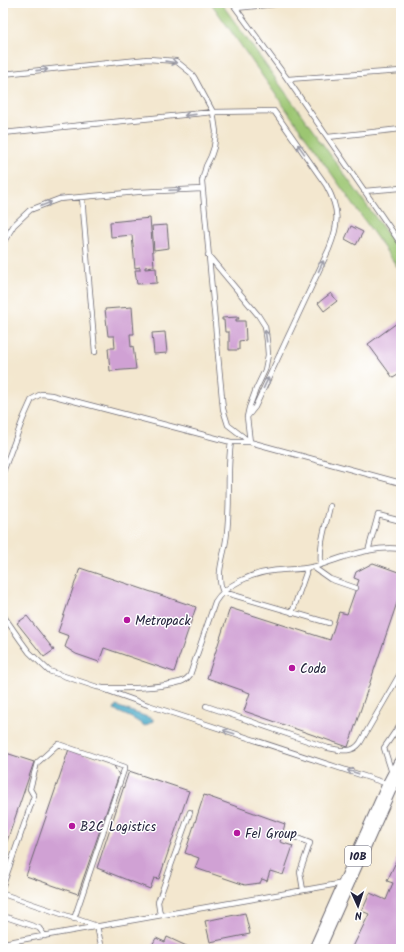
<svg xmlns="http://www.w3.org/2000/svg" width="404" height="952" viewBox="0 0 404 952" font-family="Kalam,sans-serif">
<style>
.green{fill:#9cc672;stroke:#5f7456}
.water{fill:#48aac7;stroke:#356681}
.building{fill:#d0a1d4}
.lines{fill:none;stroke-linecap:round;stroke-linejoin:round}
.lane-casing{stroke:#6b676f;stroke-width:6}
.primary-casing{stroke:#6b676f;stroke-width:17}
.lane{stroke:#fff;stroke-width:4.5}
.primary{stroke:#fff;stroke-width:15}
.oneway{stroke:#9c9ca7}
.poi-dot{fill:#b5179e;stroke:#fff;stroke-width:1.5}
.labels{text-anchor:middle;stroke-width:3;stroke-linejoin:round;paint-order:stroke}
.shield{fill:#fff;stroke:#646476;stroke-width:1}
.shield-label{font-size:12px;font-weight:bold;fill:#22223b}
.poi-label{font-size:13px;fill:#22223b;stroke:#fff;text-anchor:start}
</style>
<rect width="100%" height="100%" fill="#fff"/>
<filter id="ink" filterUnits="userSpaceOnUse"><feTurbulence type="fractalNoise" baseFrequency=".025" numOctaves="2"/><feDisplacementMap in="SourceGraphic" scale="8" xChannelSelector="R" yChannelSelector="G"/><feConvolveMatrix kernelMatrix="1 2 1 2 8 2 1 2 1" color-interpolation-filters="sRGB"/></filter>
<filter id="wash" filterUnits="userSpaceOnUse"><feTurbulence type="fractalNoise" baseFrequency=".012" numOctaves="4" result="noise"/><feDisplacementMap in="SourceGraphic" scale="16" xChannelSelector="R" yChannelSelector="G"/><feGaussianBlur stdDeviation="0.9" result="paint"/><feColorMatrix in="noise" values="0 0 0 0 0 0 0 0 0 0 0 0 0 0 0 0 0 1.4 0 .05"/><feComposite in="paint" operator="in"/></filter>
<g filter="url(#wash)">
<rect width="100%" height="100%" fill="#f3e7cf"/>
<path class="green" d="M211 3H221L391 239 401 256V272Z"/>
<path class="water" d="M116 706 153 719V721L145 726 132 718 114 710Z"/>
<g id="blocks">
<path class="building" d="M150 218 154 266 145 267V269L156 268 157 283 137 284 135 270H140V267L135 268 132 235 111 237 110 222Z
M167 225 169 248 154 250 152 226Z
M351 226 363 232 356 245 345 239Z
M331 293 337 301 324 311 318 303Z
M132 307 134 334H130L131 347 133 346 136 369 110 371 108 348H115L114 336H108L105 309Z
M238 317 239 319H236V321H245L246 340 239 341V350H229V332H225L224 320H222V318Z
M401 320V373L393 378 368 344Z
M165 332 167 353 154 354 152 333Z
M373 563 401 573V591L348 747 244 711 250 693 207 678 230 608 330 640 339 612 347 614 359 580 354 578 356 572Z
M80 568 196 607 174 672 104 648 99 662 76 654 65 647 69 636 58 632Z
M27 616 54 650 44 657 17 623Z
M69 749 113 764 119 775 78 894 26 876Z
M3 752 34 762 3 853Z
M129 771 189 791 159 879 154 878 150 889 97 868Z
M204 795 285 824 280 842 293 846 283 875 270 871 267 881 262 879 260 883 245 885 195 868 199 858 185 853Z
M401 849V866L395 863Z
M395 864 401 867V949H352L369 914 362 911 370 893 386 900 393 883 387 881Z
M245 913 250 934 210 942 205 921Z
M167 937 193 949H150L156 938 165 942Z"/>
</g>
</g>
<g filter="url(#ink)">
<use href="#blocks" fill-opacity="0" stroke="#6b676f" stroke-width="1"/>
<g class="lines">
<defs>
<path id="lane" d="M232 3 286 77 401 244
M236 8 286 3
M3 74 148 59 176 61 191 73 194 77 213 112 216 132 214 147 211 156 206 166 202 181 223 409 228 425 250 442
M288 79 401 71
M3 133 213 112 274 111 326 185C340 210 339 224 329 249L255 407 247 417
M328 137 401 129
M364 191 401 188
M82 197 95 352
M3 243 14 225 30 210 59 199 138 192 202 189
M208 255 258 315 265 326 267 341 268 355 265 370 256 389 249 408 247 417 250 442
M231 442C226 477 232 512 225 546 222 562 216 576 223 592L329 623
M3 472 23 419 32 399 41 394 51 395 231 442H250L401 483
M368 551 378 515 401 521
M321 564C319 544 326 525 330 506
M313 567 330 579 356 588
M292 613 306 573V569
M3 615 21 641 29 652 49 671 97 687 103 688C125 689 159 688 180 682 184 681 187 679 190 675L215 602C225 585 253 573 272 571 286 569 299 570 312 567 323 565 333 560 344 557 362 551 382 546 401 549
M103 689 148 705 388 784
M206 706 328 748C340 750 352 754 360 743L401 672
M392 773 384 748 401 723
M292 836 310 843 300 872 303 890
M3 885 34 796 30 789 37 763 58 744 125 767 74 919
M3 894 97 926 102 949
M160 915 158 902 190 812
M3 916 39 928 45 936
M3 943 344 883"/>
<path id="primary" d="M317 949 390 785 401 764"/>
</defs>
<use href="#lane" class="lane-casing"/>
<use href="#primary" class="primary-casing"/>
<use href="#lane" class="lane"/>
<use href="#primary" class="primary"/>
</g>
<defs><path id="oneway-shaft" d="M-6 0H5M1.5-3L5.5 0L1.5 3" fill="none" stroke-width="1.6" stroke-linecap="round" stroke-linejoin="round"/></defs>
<g class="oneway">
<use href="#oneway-shaft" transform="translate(171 62) rotate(8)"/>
<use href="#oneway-shaft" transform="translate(42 70) rotate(-6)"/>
<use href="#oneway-shaft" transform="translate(190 115) rotate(174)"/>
<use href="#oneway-shaft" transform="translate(301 149) rotate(-125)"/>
<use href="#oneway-shaft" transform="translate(175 190) rotate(-3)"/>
<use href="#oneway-shaft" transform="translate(46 204) rotate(-21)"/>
<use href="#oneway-shaft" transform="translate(321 266) rotate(-65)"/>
<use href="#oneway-shaft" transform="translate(266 336) rotate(-98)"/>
<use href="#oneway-shaft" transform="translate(266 383) rotate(-65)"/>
<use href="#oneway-shaft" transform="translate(229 732) rotate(-162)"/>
<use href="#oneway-shaft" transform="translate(353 772) rotate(-162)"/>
</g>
</g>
<g class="poi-dot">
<circle cx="127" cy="620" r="4"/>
<circle cx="292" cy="668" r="4"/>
<circle cx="72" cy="826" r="4"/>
<circle cx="237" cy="833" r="4"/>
</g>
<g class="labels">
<rect class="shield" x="345" y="846" width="26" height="20" rx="3"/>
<g class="shield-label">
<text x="358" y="860">10B</text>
</g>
<g class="poi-label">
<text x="135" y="625">Metropack</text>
<text x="300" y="673">Coda</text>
<text x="80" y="831">B2C Logistics</text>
<text x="245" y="838">Fel Group</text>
</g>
</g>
<rect width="404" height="952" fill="none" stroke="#fff" stroke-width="16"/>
<g transform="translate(358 906) rotate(177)" stroke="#ffffff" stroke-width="3" paint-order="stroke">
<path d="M0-3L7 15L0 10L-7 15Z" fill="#22223b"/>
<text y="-6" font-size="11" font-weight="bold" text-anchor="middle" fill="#22223b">N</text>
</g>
</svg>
